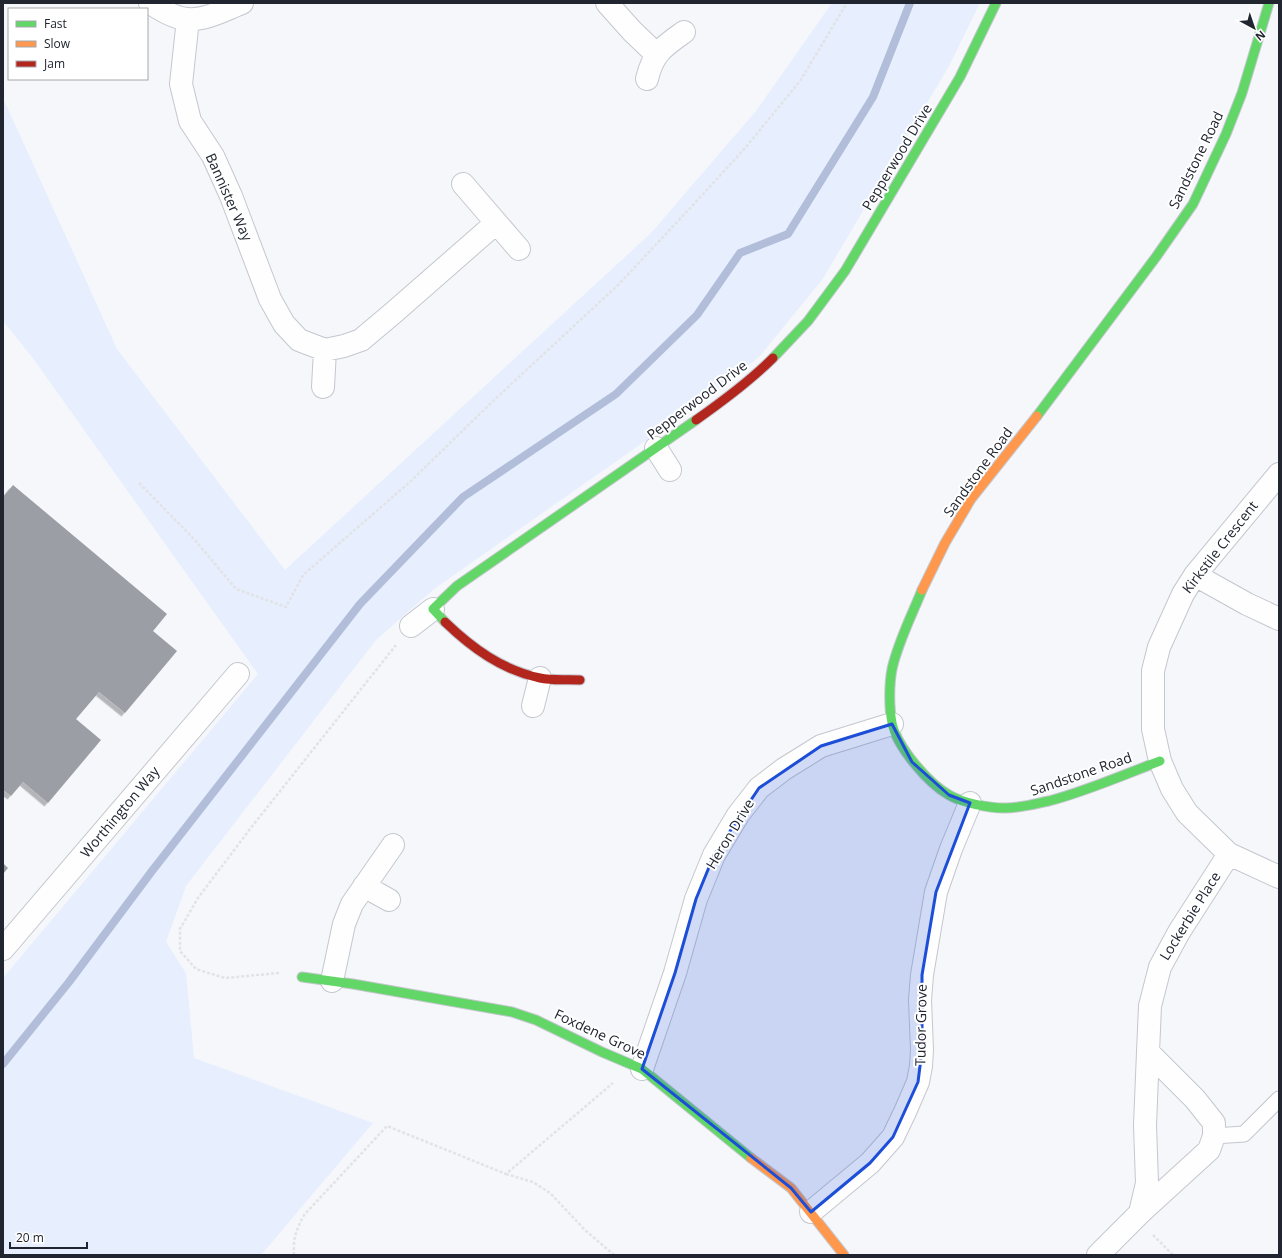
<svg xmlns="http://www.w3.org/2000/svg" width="1282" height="1258" viewBox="0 0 1282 1258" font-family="'Open Sans',sans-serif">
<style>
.green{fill:#e7eefd}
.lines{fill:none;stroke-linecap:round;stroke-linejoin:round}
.stream{stroke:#b1bdd9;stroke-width:8}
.building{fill:#9b9ea5;filter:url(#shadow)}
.lane-casing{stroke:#c4c7ce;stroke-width:17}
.street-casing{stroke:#c4c7ce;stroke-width:24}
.fast-casing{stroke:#c4c7ce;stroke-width:11}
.slow-casing{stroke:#c4c7ce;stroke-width:11}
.jam-casing{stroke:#c4c7ce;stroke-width:11}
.path{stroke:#e1e3e4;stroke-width:2.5;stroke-dasharray:3 2;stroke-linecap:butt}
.lane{stroke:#fefefe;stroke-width:15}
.street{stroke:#fefefe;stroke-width:22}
.fast{stroke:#63d668;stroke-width:9}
.slow{stroke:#ff974d;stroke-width:9}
.jam{stroke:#b3261e;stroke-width:9}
.marked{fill:#1d4ed8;fill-opacity:0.2;stroke:#1d4ed8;stroke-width:3;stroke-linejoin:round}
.labels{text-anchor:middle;stroke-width:4;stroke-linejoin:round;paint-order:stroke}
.street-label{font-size:14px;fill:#202530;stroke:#fff}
</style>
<defs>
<filter id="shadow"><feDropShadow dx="-3.5" dy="3.5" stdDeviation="0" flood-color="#0004"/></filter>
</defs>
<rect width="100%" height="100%" fill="#f5f7fb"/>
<path class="green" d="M832 3H980L949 66 822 280 759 357 708 397 434 589 376 640 186 886 166 942 186 973 194 1058 373 1123 261 1255H3V978L258 674 32 357 3 321V98L117 349 285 570 651 233 756 111Z"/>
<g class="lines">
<path class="stream" d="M3 1064 69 982 152 871 360 604 463 497 616 394 697 315 740 253 788 234 873 97 910 3"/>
</g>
<path class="building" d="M13 485 167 614 153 631 177 651 125 713 99 692 76 719 101 740 48 803 23 782 11 796 3 790V497Z
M3 863 8 868 3 874Z"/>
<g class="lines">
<defs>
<path id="lane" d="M1214 1136 1244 1134 1279 1099"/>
<path id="street" d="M150 3C161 10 174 18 187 19 205 21 226 9 242 3
M607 3 632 31 656 54
M188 19 181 84 190 121 213 156 231 196 270 299 284 324 299 340 325 350 344 346 361 340 392 314 496 223
M647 79C653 53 663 47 684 32
M463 184 519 249
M323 387 325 350
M656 448 670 470
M1279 474 1195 575 1183 594 1159 647 1153 671V729L1160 761 1172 789 1187 813 1229 854 1279 877
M1195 575 1247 604 1279 619
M411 626 433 609
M533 706 540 678
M364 886 389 900
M3 949 238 674
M332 981 344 924 352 904 393 845
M642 1069 675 973 696 899 714 855 738 815 759 788 784 769 821 746 892 724
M811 1212 870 1163 893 1137 905 1112 918 1082 921 1066 922 1050 920 1000 922 975 936 892 951 849 970 803
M1140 1213 1209 1150 1214 1136V1123L1195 1099 1148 1052
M1098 1255 1140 1213 1147 1183 1145 1125 1148 1052 1150 1006 1160 967 1179 932 1229 854"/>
<path id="fast" d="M773 358 808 321 845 271 960 77 996 3
M1037 416 1156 257 1193 204 1226 134 1242 93 1269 3
M922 590C912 615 898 642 892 669 889 685 889 707 892 723 897 747 928 783 949 795 963 803 988 808 1005 808 1020 808 1034 804 1049 801 1087 791 1123 775 1160 761
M445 622 433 609 457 586 696 420
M302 977 353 984 512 1012 536 1020 602 1052 642 1069 751 1158"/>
<path id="slow" d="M922 590 945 543 971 499 1037 416
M751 1158 791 1188 844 1255"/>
<path id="jam" d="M696 420C723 401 750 381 773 358
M445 622C472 648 502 670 540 678 553 681 567 679 580 680"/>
</defs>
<use href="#lane" class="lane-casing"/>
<use href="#street" class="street-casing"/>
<use href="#fast" class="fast-casing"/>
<use href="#slow" class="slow-casing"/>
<use href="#jam" class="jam-casing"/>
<path class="path" d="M139 483 194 539 236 589 286 607 303 575 411 481 491 403 618 285 694 204 746 147 800 81 847 3
M279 973 225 978 196 969 180 951V929L198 898 250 829 396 645
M506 1174 533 1182 550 1193 585 1230 614 1255
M1153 1235 1173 1255
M294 1255C293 1237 296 1231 304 1215L387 1126 506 1174 613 1083"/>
<use href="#lane" class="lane"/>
<use href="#street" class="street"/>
<use href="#fast" class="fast"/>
<use href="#slow" class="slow"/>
<use href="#jam" class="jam"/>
</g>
<path class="marked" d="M892 724 912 762 949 795 970 803 936 892 922 975V1050L918 1082 893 1137 870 1163 811 1212 791 1188 642 1069 675 973 696 899 714 855 759 788 821 746Z"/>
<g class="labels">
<g class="street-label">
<text transform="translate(897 157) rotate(-59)" y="5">Pepperwood Drive</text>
<text transform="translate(1196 160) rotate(-64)" y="5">Sandstone Road</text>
<text transform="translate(229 197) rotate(66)" y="5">Bannister Way</text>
<text transform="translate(697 400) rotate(-37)" y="5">Pepperwood Drive</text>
<text transform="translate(978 472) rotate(-54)" y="5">Sandstone Road</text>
<text transform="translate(1220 547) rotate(-52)" y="5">Kirkstile Crescent</text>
<text transform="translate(1081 774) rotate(-19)" y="5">Sandstone Road</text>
<text transform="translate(120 812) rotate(-50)" y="5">Worthington Way</text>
<text transform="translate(730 834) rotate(-59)" y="5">Heron Drive</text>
<text transform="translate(1190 916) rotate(-58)" y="5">Lockerbie Place</text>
<text transform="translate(921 1025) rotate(-89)" y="5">Tudor Grove</text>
<text transform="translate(600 1034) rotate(25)" y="5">Foxdene Grove</text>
</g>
</g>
<rect width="1282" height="1258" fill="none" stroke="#202530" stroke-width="8"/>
<rect x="8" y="8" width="140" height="72" fill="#ffffff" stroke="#a6a8ac"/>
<rect x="16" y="21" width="20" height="6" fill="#63d668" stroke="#a6a8ac"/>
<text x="44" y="28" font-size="12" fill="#202530">Fast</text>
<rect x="16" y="41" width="20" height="6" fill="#ff974d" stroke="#a6a8ac"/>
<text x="44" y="48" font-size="12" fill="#202530">Slow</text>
<rect x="16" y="61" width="20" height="6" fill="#b3261e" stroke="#a6a8ac"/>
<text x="44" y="68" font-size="12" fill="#202530">Jam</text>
<g transform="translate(1254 28) rotate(140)" stroke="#ffffff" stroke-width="3" paint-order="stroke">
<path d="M0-3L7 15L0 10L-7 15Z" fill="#202530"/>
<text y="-6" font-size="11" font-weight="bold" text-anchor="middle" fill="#202530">N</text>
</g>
<path d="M10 1242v6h77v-6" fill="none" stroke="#202530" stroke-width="2"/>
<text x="16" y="1242" font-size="12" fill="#202530" stroke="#ffffff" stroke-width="3" paint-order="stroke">20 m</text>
</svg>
